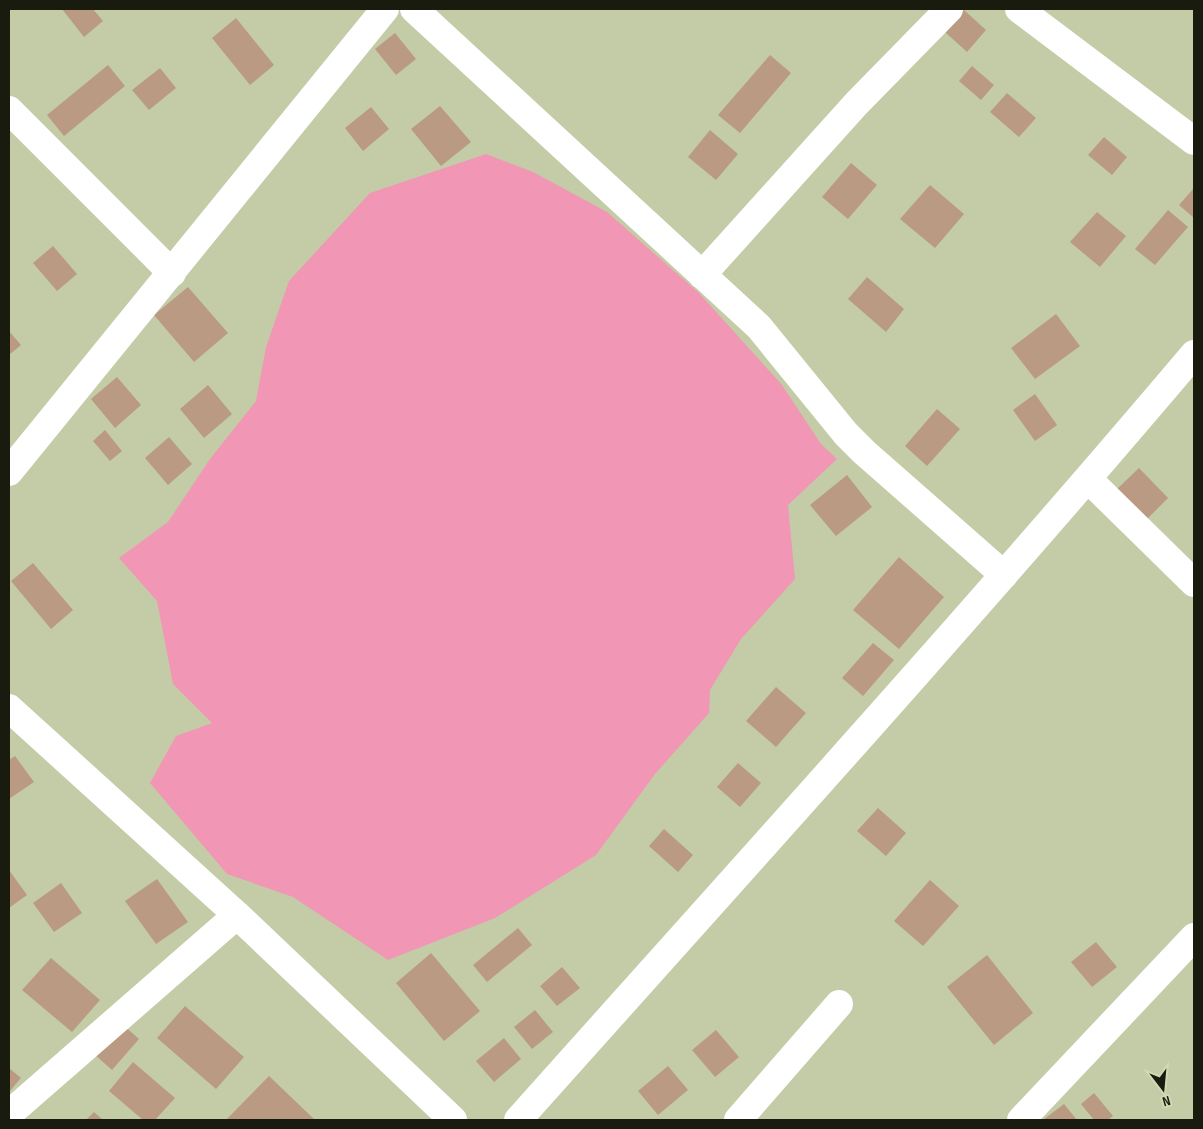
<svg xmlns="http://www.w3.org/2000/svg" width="1203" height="1129" viewBox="0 0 1203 1129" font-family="'Sofia Sans Condensed',sans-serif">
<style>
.green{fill:#f196b4}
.building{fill:#ba9a83}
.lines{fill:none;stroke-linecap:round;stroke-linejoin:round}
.minor{stroke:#fff;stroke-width:28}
</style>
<rect width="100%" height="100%" fill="#c3cca7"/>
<path class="green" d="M486 154 533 172 607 212 699 293 782 385 821 444 837 459 788 505 795 579 741 639 710 690 709 713 655 774 596 855 495 918 388 960 293 897 227 874 150 783 176 736 212 723 173 684 157 601 119 558 168 522 210 459 256 401 266 347 289 281 370 193Z"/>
<path class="building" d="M62 9H93L103 21 84 37Z
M964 10 986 30 967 52 945 32Z
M236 18 274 65 250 85 212 38Z
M395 33 416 59 396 75 375 49Z
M770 55 791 73 740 133 718 115Z
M108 65 125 86 64 136 47 115Z
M972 66 994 85 981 100 959 81Z
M160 68 176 88 149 110 132 90Z
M1007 93 1036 118 1019 137 990 112Z
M440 106 471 142 441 166 411 129Z
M371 107 389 129 363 151 345 128Z
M710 130 738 154 716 180 688 157Z
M1104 137 1127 157 1112 175 1088 155Z
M851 163 877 185 848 219 822 197Z
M930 185 964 214 935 248 900 219Z
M1194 188V218L1179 205Z
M1168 210 1188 227 1155 265 1135 249Z
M1097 212 1126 236 1100 267 1070 242Z
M53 246 77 274 57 291 33 263Z
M867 277 904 309 886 332 848 299Z
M188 287 228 333 194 362 154 315Z
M1056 314 1080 346 1035 379 1011 348Z
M9 331 21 345 9 355Z
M117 377 141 405 115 428 91 399Z
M208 385 232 414 204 438 180 409Z
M1035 394 1057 425 1035 441 1013 410Z
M937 409 960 429 927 466 905 446Z
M105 430 122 451 110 461 93 441Z
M169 437 192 464 168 485 145 458Z
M1139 468 1168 498 1145 521 1115 491Z
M847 475 872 507 836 536 810 505Z
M899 557 944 597 899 649 853 610Z
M33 563 73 610 51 629 11 581Z
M873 643 894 660 863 696 842 678Z
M776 687 806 713 776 747 746 721Z
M15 756 34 782 9 799V760Z
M738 763 761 783 740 807 717 787Z
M878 808 906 833 886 856 857 831Z
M664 829 693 855 678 872 649 846Z
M9 870 27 895 9 908Z
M157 879 188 922 156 944 125 901Z
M930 880 959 906 923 946 894 921Z
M61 883 82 913 54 932 33 903Z
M518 928 532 945 487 982 473 965Z
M1096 942 1117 967 1092 987 1071 962Z
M431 953 480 1011 444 1041 396 983Z
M987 955 1033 1013 994 1045 947 987Z
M51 958 100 1000 72 1032 22 990Z
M562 967 580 988 557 1006 540 986Z
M185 1006 244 1057 216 1089 157 1038Z
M535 1010 553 1032 532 1049 514 1027Z
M121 1023 139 1039 112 1070 94 1054Z
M716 1030 739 1057 715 1077 692 1050Z
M504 1038 521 1059 494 1082 476 1061Z
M133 1062 175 1098 155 1120H143L109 1091Z
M668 1066 688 1090 658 1115 638 1091Z
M9 1068 21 1078 9 1092Z
M269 1076 315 1120H226Z
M1094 1093 1113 1116 1108 1120H1094L1081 1104Z
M1064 1104 1077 1120H1043Z
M94 1112 103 1120H86Z"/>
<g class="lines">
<path class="minor" d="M414 9 759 327 846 434 864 452 1004 575
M1019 9 1194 141
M9 110 172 273
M702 275 856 104 949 9
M9 472 385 9
M1088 479 1194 583
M9 708 237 915 453 1120
M9 1114 237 915
M518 1120C745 866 974 614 1194 354
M738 1120 839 1004
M1021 1120 1194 937"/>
</g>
<rect width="1203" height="1129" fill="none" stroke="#181b0d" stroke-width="20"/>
<g transform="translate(1163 1089) rotate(164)" stroke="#d0d9b4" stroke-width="4" paint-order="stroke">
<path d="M0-4L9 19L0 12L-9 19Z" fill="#181b0d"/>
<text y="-8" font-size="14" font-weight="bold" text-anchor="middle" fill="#181b0d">N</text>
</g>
</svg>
